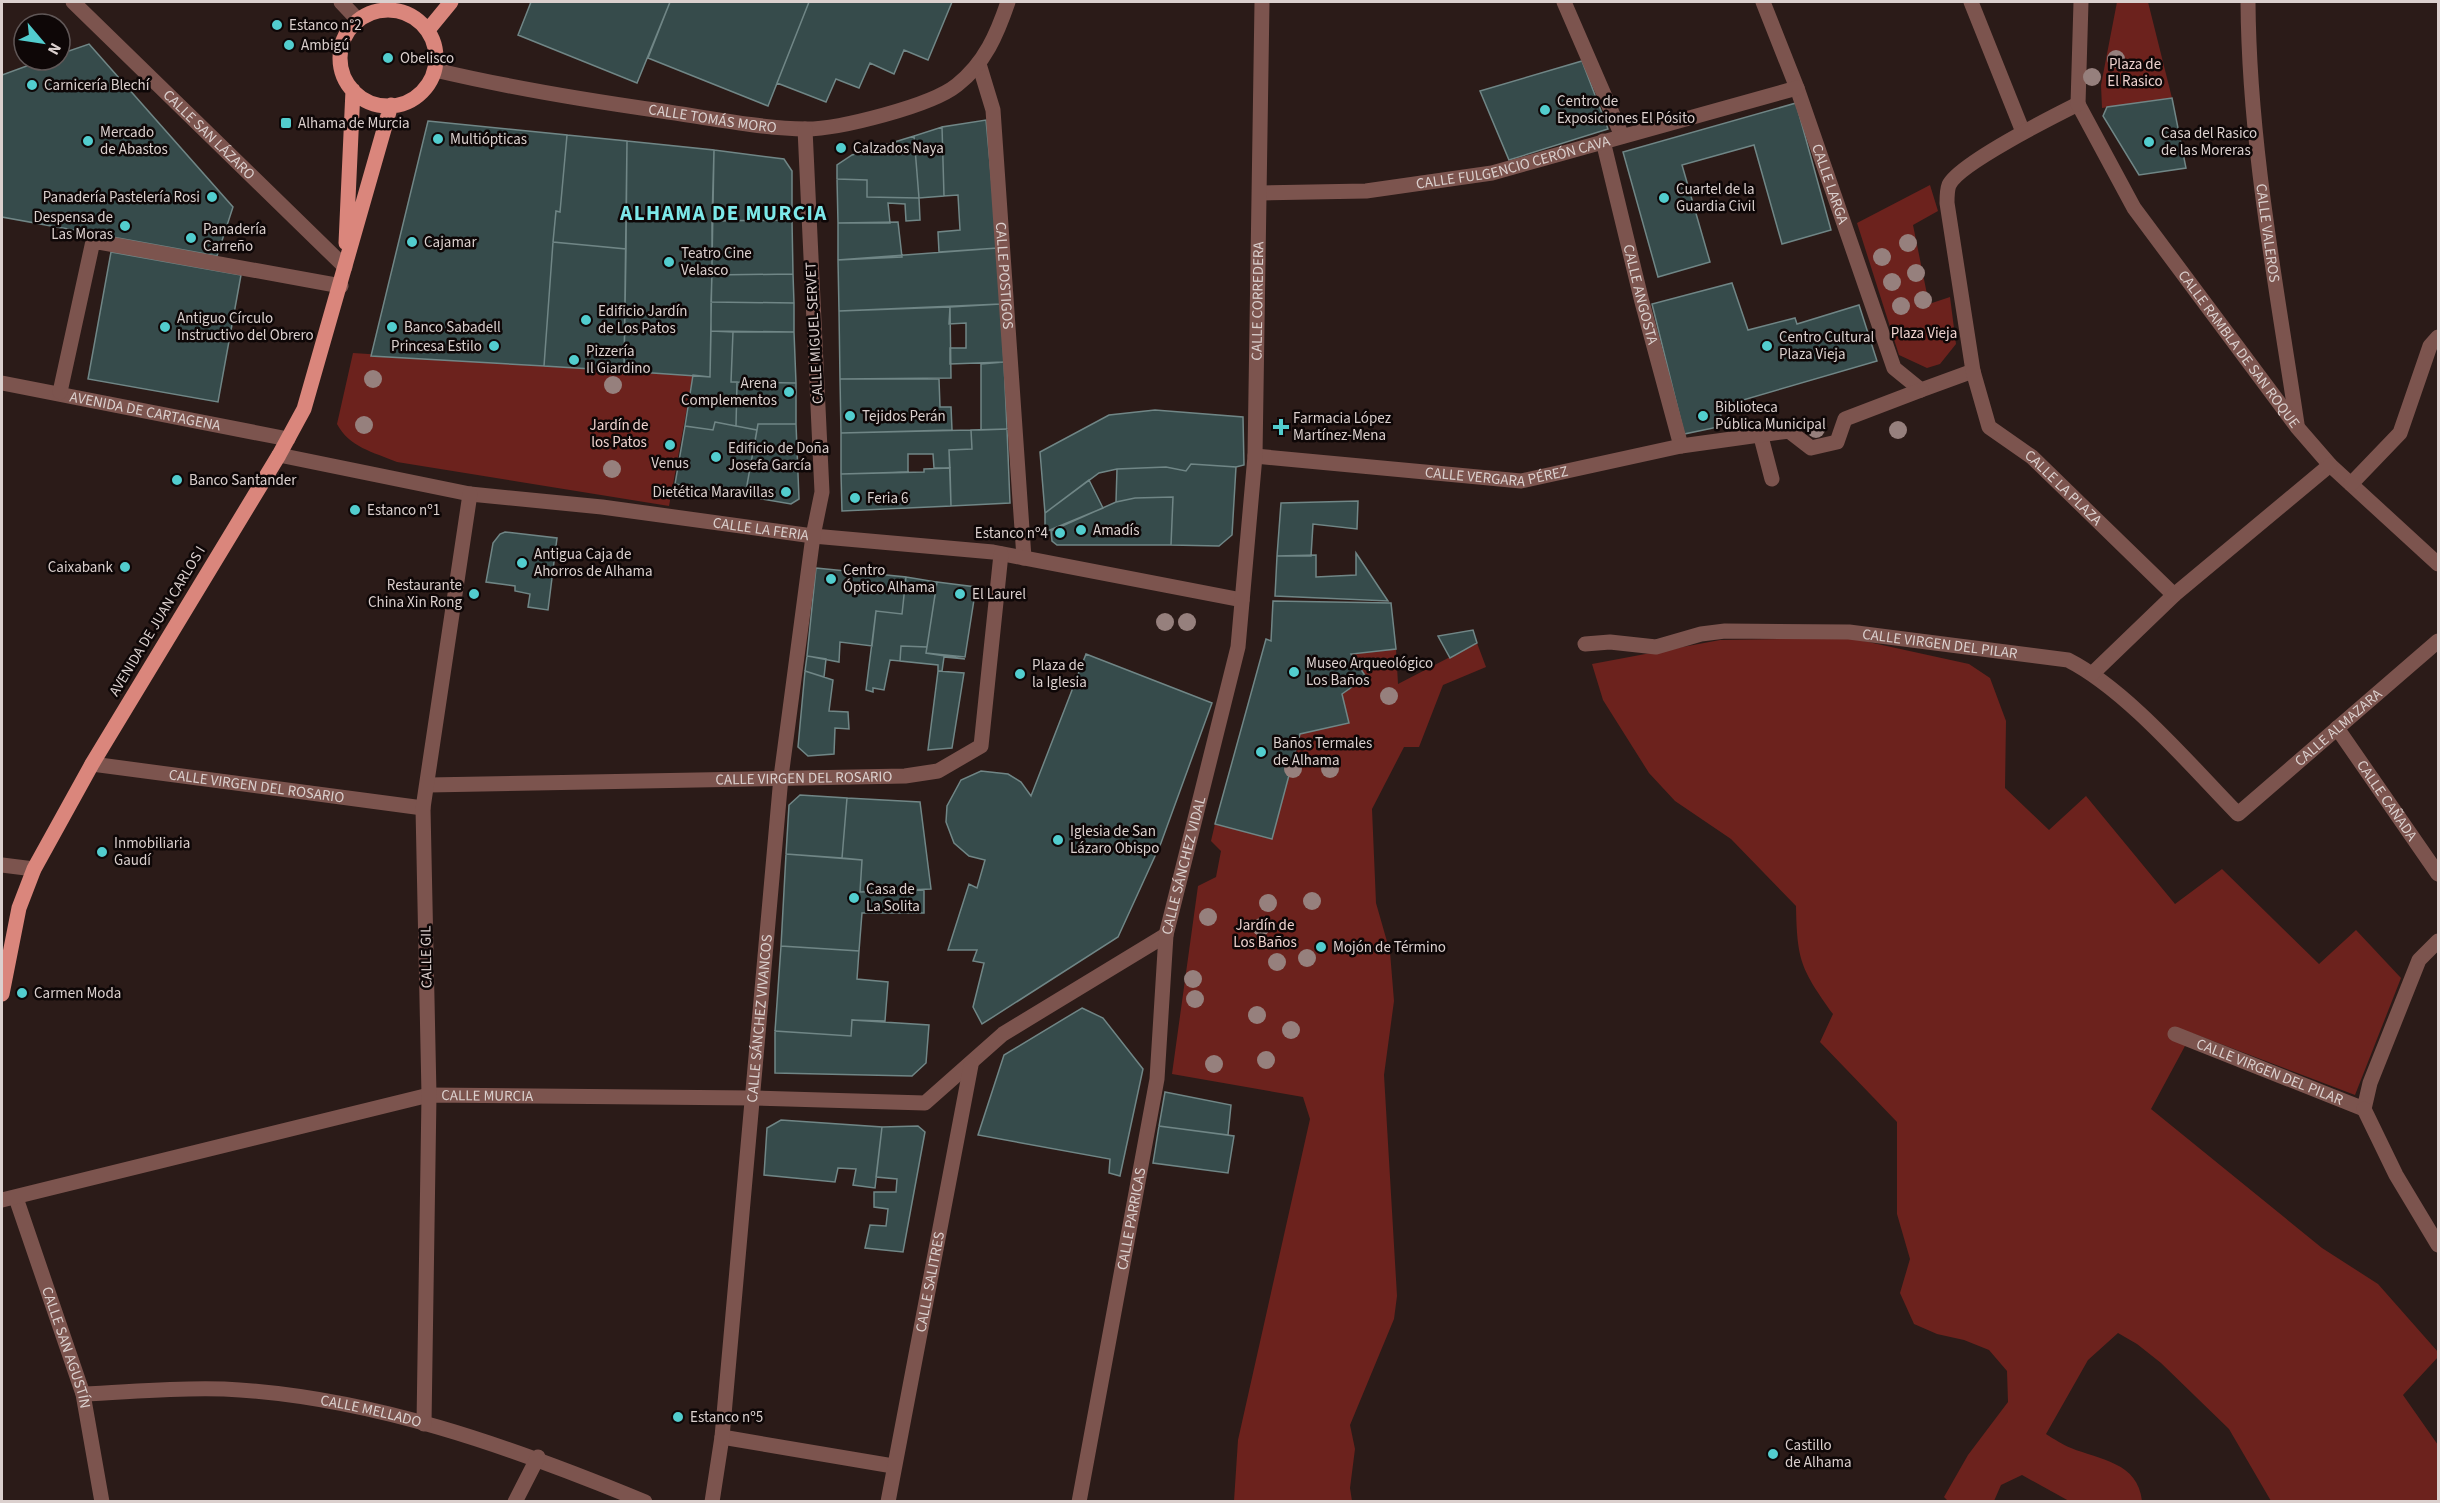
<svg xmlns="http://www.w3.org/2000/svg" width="2440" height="1503" viewBox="0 0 2440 1503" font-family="'Source Sans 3',sans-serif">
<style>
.green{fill:#6c221d}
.building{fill:#364b4b;stroke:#708686;stroke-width:1.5}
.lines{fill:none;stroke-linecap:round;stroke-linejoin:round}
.lane{stroke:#7c544e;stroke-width:15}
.street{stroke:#7c544e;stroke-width:15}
.primary{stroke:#da867c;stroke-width:15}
.tree{fill:#96807d}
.poi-dot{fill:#52cdce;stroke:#0e0707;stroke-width:2}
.labels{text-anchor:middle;stroke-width:5;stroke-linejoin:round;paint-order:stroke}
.poi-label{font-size:15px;fill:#dbd0ce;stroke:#0e0707;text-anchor:start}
.park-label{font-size:15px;fill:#eed3cf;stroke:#0e0707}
.street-label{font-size:15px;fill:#dbd0ce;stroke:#0e0707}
.district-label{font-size:21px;font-weight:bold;letter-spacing:1.5px;fill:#7ce8e9;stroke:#0e0707}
</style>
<rect width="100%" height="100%" fill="#2b1b18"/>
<path class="green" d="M2117 2H2148L2172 98 2102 108 2101 85Z
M1930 185 1938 211 1913 225 1929 304 1950 297 1956 344 1940 364 1927 368 1899 355 1857 223Z
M353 353 693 375 669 506 397 462C373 452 349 447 337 424Z
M1850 638 1969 664 1990 678 2006 721 2005 788 2049 830 2086 796 2175 904 2222 869 2319 964 2356 930 2401 978 2355 1095 2192 1033 2151 1109 2322 1248 2378 1284 2438 1352V1357L2403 1395 2438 1445V1501H2271L2229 1429 2161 1363 2137 1344 2118 1333 2088 1360 2046 1434C2054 1439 2063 1445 2071 1448 2100 1460 2138 1462 2142 1501H2069L2022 1475 2001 1485 1994 1501H1948L1944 1497 1968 1455 2008 1402 2007 1371 1989 1350 1964 1340 1937 1334 1914 1324 1900 1293 1910 1259 1897 1214V1122L1820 1042 1833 1014C1801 969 1797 961 1796 906L1731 839 1675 801 1649 773 1603 700 1592 664 1720 640Z
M1477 643 1486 667 1443 685 1419 747H1404L1372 809 1376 903 1390 952 1394 1001 1384 1075 1397 1296 1394 1319 1350 1425 1355 1449 1350 1488 1352 1501H1234L1238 1440 1310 1119 1303 1097 1172 1074 1198 886 1216 877 1221 851 1211 841 1215 824 1272 839 1300 734 1349 723 1342 694 1366 677 1351 654 1396 649 1398 684Z"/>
<path class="building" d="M531 2H670L637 83 518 35Z
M670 2H809L768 106 648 58Z
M809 2H952L928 60 904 50 894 74 870 63 859 88 836 79 826 102 777 83Z
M89 44 233 207 217 256 2 217V75L43 60H60V54Z
M1582 61 1608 129 1509 160 1480 91Z
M2172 98 2186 168 2139 175 2103 116 2107 107Z
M1796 103 1831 230 1782 244 1754 145 1682 165 1710 262 1658 277 1623 152Z
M986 120 998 248 939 252 938 232 960 230 958 195 944 196 942 127Z
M428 121 567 135 560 212 556 211 553 242 544 366 371 356Z
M942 127 944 196 919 198 914 136Z
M567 135 627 141 626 249 553 242 556 211 560 212Z
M914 136 919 198 867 197V180L837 179V165L852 155Z
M627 141 714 150 710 377 624 371Z
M714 150 784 159 792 171V220L712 221Z
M837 179 867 180V197L919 198 920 220 906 221 905 204 888 203 890 223H838Z
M792 220 793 274 712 275V221Z
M898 222 902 257 838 260V223Z
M553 242 626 249 624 371 544 366Z
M998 248 1001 304 839 311 838 260Z
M111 252 241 275 218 402 88 379Z
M793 274 794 303 711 302 712 275Z
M1732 283 1748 330 1795 318 1797 324 1859 305 1877 361 1719 407 1723 426 1684 434 1652 304Z
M711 302 794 303V332L711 331Z
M1001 304 1004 362 950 364V348H966V323L949 324 950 307Z
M950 307 951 378 840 379 839 311Z
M711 331 733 332 731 382H737L736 426 715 422 713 430 685 426 693 375 710 377Z
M733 332H794L796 383 731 382Z
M1004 362 1007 429 981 430V364Z
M840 379H939L940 407H951L952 430 841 433Z
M737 382 796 383V424H758L757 430 736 426Z
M1155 410 1243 417 1244 465 1236 467 1191 464 1186 471 1166 467 1117 469 1099 473 1045 513 1040 452 1109 415Z
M715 422 757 430 745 496 675 484 685 426 713 430Z
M758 424H796L799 499 791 504 745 496Z
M1007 429 1010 503 951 506 949 450 972 449 971 430Z
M971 430 972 449 949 450 950 468H934L933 454H908V472L841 474V433Z
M1191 464 1236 467 1232 535 1219 546 1171 545 1173 497 1135 498 1116 502 1117 469 1166 467 1186 471Z
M950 468 951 506 842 511 841 474 924 472V469Z
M1089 480 1103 508 1045 532V513Z
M1173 497 1171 545H1057L1052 541 1051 531 1116 502 1135 498Z
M1358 501 1357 529 1313 524 1311 556H1277L1281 503Z
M505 532 557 538 548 610 528 607 530 594 515 591V586L486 582 493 543 500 534Z
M1356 553 1388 601 1275 596 1277 556 1316 555V577L1356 575Z
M816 568 906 577 902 614 876 611 872 646 840 642 839 662 807 656Z
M906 577 937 582 927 647 901 646 900 661 890 660 884 690 873 688V692L866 690 876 611 902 614Z
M937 582 976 587 965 657 926 653Z
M1273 601 1391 603 1396 649 1351 654 1366 677 1342 694 1349 723 1300 734 1272 839 1215 824 1266 639 1271 641Z
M1473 630 1477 643 1450 658 1438 636Z
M901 646 927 647 926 653 965 659 944 657 942 671H938V665L900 661Z
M1086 654 1212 703 1161 843 1118 937 982 1024 973 1007 984 963 973 961 977 950H948L969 884 977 888 985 860 969 856 954 843 946 822 947 806 961 780 981 771 1008 774 1021 782 1031 796Z
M807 656 826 659 824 677 805 671Z
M805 671 833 680 829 711 848 712 849 729 835 728 834 754 808 756 798 747Z
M938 671 964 673 952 748 928 750Z
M800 795 847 798 842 858 786 854 789 805Z
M847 798 920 802 931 889 860 892 862 860 842 858Z
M786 854 862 860 860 892 924 890V913H862L859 951 781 946Z
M781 946 859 951 857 979 888 982 885 1021 852 1020 851 1036 775 1031Z
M1082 1008 1103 1018 1143 1069 1120 1176 1109 1173 1110 1159 978 1135 1004 1055Z
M852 1020 929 1025 926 1063 912 1076 775 1073V1031L851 1036Z
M1165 1092 1231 1105 1228 1135 1159 1126Z
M781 1120 882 1127 875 1188 853 1185 856 1169 838 1168 835 1182 764 1175 767 1128Z
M918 1126 925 1132 903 1252 865 1248 870 1225 886 1226 888 1209 874 1207V1192H896L897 1179 876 1177 882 1127Z
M1159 1126 1234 1136 1228 1173 1153 1163Z"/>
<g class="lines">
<path class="lane" d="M722 1437 893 1466"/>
<g class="street">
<path id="s1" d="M73 2 345 267"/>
<path d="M341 2 358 20"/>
<path d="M1564 2 1622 136"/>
<path id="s2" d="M1763 2 1797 88 1894 368 1921 390 1973 371"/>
<path d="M1971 2 2023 132"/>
<path id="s3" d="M2248 2C2249 143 2276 284 2297 424"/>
<path id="s4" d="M979 64 993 110 1024 558"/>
<path id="s5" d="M435 70C511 88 584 100 662 111 709 118 758 128 806 129 839 129 931 106 957 85 985 63 997 34 1008 2"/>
<path id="s6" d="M2078 104C2054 116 1958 164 1949 185 1947 190 1947 198 1947 203L1973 371 1989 427 2032 457 2174 595"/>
<path id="s7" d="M2078 104 2134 208 2297 427 2330 465 2438 564"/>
<path d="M2078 104 2081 2"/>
<path id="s8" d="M1603 141 1642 302 1681 446"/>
<path id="s9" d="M1260 193 1366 191 1492 173 1797 88"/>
<path id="s10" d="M2 383 288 439"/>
<path d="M60 392 93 241 341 286"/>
<path d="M1761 437 1772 479"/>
<path id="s11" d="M279 455 470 494 602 507 813 536 993 552 1242 600"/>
<path id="s12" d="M1255 456 1521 481 1681 446 1789 431 1811 448 1837 442 1845 419 1921 390"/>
<path d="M2351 484 2400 433 2430 346 2438 337"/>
<path id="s13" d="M1585 644 1610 642 1656 647 1701 634 1725 631 1849 632 2068 660C2127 690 2190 765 2238 814L2438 641"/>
<path d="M2093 673 2174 595 2330 465"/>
<path id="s14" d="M2337 728 2438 874"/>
<path id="s15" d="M92 764 423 808"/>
<path id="s16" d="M428 785 905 776 938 771 981 746 1001 554"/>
<path d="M2 865 34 869"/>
<path id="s17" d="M2175 1034 2364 1109 2370 1083 2419 960 2438 941"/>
<path d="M2364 1109 2396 1175 2438 1245"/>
<path id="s18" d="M16 1198 83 1394 102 1502"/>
<path id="s19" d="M2 1200 429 1095 753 1098 925 1103 1003 1034 1166 935"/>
<path id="s20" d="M83 1394C130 1392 178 1387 224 1389 370 1396 512 1447 645 1502"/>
<path d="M424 1424 429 1095 423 808 470 494"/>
<path d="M515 1502 538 1457"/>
<path id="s21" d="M712 1502 722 1437 781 777 813 536 822 492 805 129"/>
<path id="s22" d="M888 1502 971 1065"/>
<path id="s23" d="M1079 1502 1157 1079 1166 935 1238 647 1255 456 1262 2"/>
</g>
<path class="primary" d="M340 58a48 48 0 1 1 96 0a48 48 0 1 1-96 0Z
M428 30 451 2
M346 243 353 90
M2 994 19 908 34 869 92 764 279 455 304 409 391 105"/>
</g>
<g class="tree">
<circle cx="2116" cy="59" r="9"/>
<circle cx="2092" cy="77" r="9"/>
<circle cx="1908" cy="243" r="9"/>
<circle cx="1882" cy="257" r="9"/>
<circle cx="1916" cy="273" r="9"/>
<circle cx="1892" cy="282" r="9"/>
<circle cx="1923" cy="300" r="9"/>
<circle cx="1901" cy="306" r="9"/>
<circle cx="373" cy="379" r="9"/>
<circle cx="613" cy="385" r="9"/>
<circle cx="364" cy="425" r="9"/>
<circle cx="1816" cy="429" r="9"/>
<circle cx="1898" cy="430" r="9"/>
<circle cx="612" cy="469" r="9"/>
<circle cx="1165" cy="622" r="9"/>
<circle cx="1187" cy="622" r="9"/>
<circle cx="1389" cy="696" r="9"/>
<circle cx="1293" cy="769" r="9"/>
<circle cx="1330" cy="769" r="9"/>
<circle cx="1312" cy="901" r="9"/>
<circle cx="1268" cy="903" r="9"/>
<circle cx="1208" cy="917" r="9"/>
<circle cx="1261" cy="927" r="9"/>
<circle cx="1307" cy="958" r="9"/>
<circle cx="1277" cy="962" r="9"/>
<circle cx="1193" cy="979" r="9"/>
<circle cx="1195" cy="999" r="9"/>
<circle cx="1257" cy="1015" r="9"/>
<circle cx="1291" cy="1030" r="9"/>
<circle cx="1266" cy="1060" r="9"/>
<circle cx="1214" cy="1064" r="9"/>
</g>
<g class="poi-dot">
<circle cx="277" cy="25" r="6"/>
<circle cx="289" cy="45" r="6"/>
<circle cx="388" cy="58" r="6"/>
<circle cx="32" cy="85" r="6"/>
<circle cx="1545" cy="110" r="6"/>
<rect x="280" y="117" width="12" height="12" rx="3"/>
<circle cx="438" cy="139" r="6"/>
<circle cx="88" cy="141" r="6"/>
<circle cx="2149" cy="142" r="6"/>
<circle cx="841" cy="148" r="6"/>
<circle cx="212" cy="197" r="6"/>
<circle cx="1664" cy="198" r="6"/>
<circle cx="125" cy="226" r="6"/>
<circle cx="191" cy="238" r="6"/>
<circle cx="412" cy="242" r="6"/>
<circle cx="669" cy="262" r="6"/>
<circle cx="586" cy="320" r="6"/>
<circle cx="165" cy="327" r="6"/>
<circle cx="392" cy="327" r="6"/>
<circle cx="494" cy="346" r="6"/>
<circle cx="1767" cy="346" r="6"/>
<circle cx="574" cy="360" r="6"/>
<circle cx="789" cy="392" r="6"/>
<circle cx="850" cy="416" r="6"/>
<circle cx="1703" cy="416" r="6"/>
<path d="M1278 418h6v6h6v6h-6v6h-6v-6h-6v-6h6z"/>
<circle cx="670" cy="445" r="6"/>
<circle cx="716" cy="457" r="6"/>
<circle cx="177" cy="480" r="6"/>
<circle cx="786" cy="492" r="6"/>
<circle cx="855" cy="498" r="6"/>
<circle cx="355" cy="510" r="6"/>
<circle cx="1081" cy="530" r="6"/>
<circle cx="1060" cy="533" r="6"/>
<circle cx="522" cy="563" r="6"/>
<circle cx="125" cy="567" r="6"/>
<circle cx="831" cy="579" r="6"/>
<circle cx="474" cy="594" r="6"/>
<circle cx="960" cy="594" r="6"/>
<circle cx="1294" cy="672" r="6"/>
<circle cx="1020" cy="674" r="6"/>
<circle cx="1261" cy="752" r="6"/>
<circle cx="1058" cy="840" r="6"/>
<circle cx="102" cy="852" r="6"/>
<circle cx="854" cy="898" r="6"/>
<circle cx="1321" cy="947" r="6"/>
<circle cx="22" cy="993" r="6"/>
<circle cx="678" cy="1417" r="6"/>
<circle cx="1773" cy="1454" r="6"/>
</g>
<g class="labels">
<g class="poi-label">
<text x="289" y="30">Estanco n°2</text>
<text x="301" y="50">Ambigú</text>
<text x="400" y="63">Obelisco</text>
<text x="44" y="90">Carnicería Blechí</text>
<text x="1557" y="106">Centro de<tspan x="1557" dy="17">Exposiciones El Pósito</tspan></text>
<text x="298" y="128">Alhama de Murcia</text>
<text x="100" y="137">Mercado<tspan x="100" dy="17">de Abastos</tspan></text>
<text x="2161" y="138">Casa del Rasico<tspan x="2161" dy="17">de las Moreras</tspan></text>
<text x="450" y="144">Multiópticas</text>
<text x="853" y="153">Calzados Naya</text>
<text x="1676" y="194">Cuartel de la<tspan x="1676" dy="17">Guardia Civil</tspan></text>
<text x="200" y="202" text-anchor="end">Panadería Pastelería Rosi</text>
<text x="113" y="222" text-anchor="end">Despensa de<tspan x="113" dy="17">Las Moras</tspan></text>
<text x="203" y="234">Panadería<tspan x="203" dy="17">Carreño</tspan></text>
<text x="424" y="247">Cajamar</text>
<text x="681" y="258">Teatro Cine<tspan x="681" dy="17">Velasco</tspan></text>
<text x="598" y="316">Edificio Jardín<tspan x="598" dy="17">de Los Patos</tspan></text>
<text x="177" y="323">Antiguo Círculo<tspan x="177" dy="17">Instructivo del Obrero</tspan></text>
<text x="404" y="332">Banco Sabadell</text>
<text x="1779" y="342">Centro Cultural<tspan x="1779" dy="17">Plaza Vieja</tspan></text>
<text x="482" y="351" text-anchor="end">Princesa Estilo</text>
<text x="586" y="356">Pizzería<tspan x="586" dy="17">Il Giardino</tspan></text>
<text x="777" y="388" text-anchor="end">Arena<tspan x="777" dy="17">Complementos</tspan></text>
<text x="1715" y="412">Biblioteca<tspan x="1715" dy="17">Pública Municipal</tspan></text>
<text x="862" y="421">Tejidos Perán</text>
<text x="1293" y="423">Farmacia López<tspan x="1293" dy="17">Martínez-Mena</tspan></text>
<text x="728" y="453">Edificio de Doña<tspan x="728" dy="17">Josefa García</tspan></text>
<text x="670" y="468" text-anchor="middle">Venus</text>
<text x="189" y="485">Banco Santander</text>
<text x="774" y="497" text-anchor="end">Dietética Maravillas</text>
<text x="867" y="503">Feria 6</text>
<text x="367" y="515">Estanco nº1</text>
<text x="1093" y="535">Amadís</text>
<text x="1048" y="538" text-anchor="end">Estanco nº4</text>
<text x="534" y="559">Antigua Caja de<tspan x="534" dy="17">Ahorros de Alhama</tspan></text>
<text x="113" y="572" text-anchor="end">Caixabank</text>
<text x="843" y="575">Centro<tspan x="843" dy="17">Óptico Alhama</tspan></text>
<text x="462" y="590" text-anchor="end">Restaurante<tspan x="462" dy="17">China Xin Rong</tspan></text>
<text x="972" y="599">El Laurel</text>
<text x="1306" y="668">Museo Arqueológico<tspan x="1306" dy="17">Los Baños</tspan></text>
<text x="1032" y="670">Plaza de<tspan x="1032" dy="17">la Iglesia</tspan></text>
<text x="1273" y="748">Baños Termales<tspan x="1273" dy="17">de Alhama</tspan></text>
<text x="1070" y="836">Iglesia de San<tspan x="1070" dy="17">Lázaro Obispo</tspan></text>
<text x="114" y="848">Inmobiliaria<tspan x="114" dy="17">Gaudí</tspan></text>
<text x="866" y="894">Casa de<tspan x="866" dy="17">La Solita</tspan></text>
<text x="1333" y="952">Mojón de Término</text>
<text x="34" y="998">Carmen Moda</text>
<text x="690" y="1422">Estanco nº5</text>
<text x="1785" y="1450">Castillo<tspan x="1785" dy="17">de Alhama</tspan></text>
</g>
<g class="park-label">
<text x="2135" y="69">Plaza de<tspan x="2135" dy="17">El Rasico</tspan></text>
<text x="1924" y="338">Plaza Vieja</text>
<text x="619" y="430">Jardín de<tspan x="619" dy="17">los Patos</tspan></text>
<text x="1265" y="930">Jardín de<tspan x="1265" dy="17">Los Baños</tspan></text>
</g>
<g class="street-label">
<text dy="5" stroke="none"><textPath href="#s5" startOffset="282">CALLE TOMÁS MORO</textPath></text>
<text dy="5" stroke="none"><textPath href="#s1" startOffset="190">CALLE SAN LÁZARO</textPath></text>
<text dy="5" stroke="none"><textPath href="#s9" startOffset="256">CALLE FULGENCIO CERÓN CAVA</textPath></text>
<text dy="5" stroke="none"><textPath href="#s2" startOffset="194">CALLE LARGA</textPath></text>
<text dy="5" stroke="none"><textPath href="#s3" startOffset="232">CALLE VALEROS</textPath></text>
<text dy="5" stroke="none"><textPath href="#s4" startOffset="214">CALLE POSTIGOS</textPath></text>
<text dy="5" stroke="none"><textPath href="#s8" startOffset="158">CALLE ANGOSTA</textPath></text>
<text dy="5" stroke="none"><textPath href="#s23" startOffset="1218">CALLE CORREDERA</textPath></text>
<text transform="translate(814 333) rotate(-93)" y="5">CALLE MIGUEL SERVET</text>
<text dy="5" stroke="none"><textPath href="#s7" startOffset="294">CALLE RAMBLA DE SAN ROQUE</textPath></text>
<text dy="5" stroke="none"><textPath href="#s10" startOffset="146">AVENIDA DE CARTAGENA</textPath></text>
<text dy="5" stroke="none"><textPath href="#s12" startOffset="243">CALLE VERGARA PÉREZ</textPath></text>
<text dy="5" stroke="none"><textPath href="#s6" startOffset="496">CALLE LA PLAZA</textPath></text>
<text dy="5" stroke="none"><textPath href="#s11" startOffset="488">CALLE LA FERIA</textPath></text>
<text transform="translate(157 621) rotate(-59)" y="5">AVENIDA DE JUAN CARLOS I</text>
<text dy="5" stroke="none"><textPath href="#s13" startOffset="358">CALLE VIRGEN DEL PILAR</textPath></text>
<text dy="5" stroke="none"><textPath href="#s13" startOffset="850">CALLE ALMAZARA</textPath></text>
<text dy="5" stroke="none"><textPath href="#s16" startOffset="376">CALLE VIRGEN DEL ROSARIO</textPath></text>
<text dy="5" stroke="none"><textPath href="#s15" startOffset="166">CALLE VIRGEN DEL ROSARIO</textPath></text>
<text dy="5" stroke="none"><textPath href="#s14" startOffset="88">CALLE CAÑADA</textPath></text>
<text dy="5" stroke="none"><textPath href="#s23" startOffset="646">CALLE SÁNCHEZ VIDAL</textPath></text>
<text transform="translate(426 957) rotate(-91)" y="5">CALLE GIL</text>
<text dy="5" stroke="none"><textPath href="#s21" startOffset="486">CALLE SÁNCHEZ VIVANCOS</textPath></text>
<text dy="5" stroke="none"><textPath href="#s17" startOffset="102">CALLE VIRGEN DEL PILAR</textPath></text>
<text dy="5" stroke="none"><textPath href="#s19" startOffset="498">CALLE MURCIA</textPath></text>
<text dy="5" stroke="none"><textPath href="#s23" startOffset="288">CALLE PARRICAS</textPath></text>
<text dy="5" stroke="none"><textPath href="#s22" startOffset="224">CALLE SALITRES</textPath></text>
<text dy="5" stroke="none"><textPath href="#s18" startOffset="158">CALLE SAN AGUSTÍN</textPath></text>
<text dy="5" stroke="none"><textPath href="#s20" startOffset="290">CALLE MELLADO</textPath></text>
</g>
<g class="district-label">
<text x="724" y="220">ALHAMA DE MURCIA</text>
</g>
</g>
<rect width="2440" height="1503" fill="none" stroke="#dbd0ce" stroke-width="6"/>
<g transform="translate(42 42) rotate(119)"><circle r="28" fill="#0e0707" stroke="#605757" stroke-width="1.5"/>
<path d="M0-4.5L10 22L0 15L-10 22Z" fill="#52cdce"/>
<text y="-9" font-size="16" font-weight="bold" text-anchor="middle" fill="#dbd0ce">N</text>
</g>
</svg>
